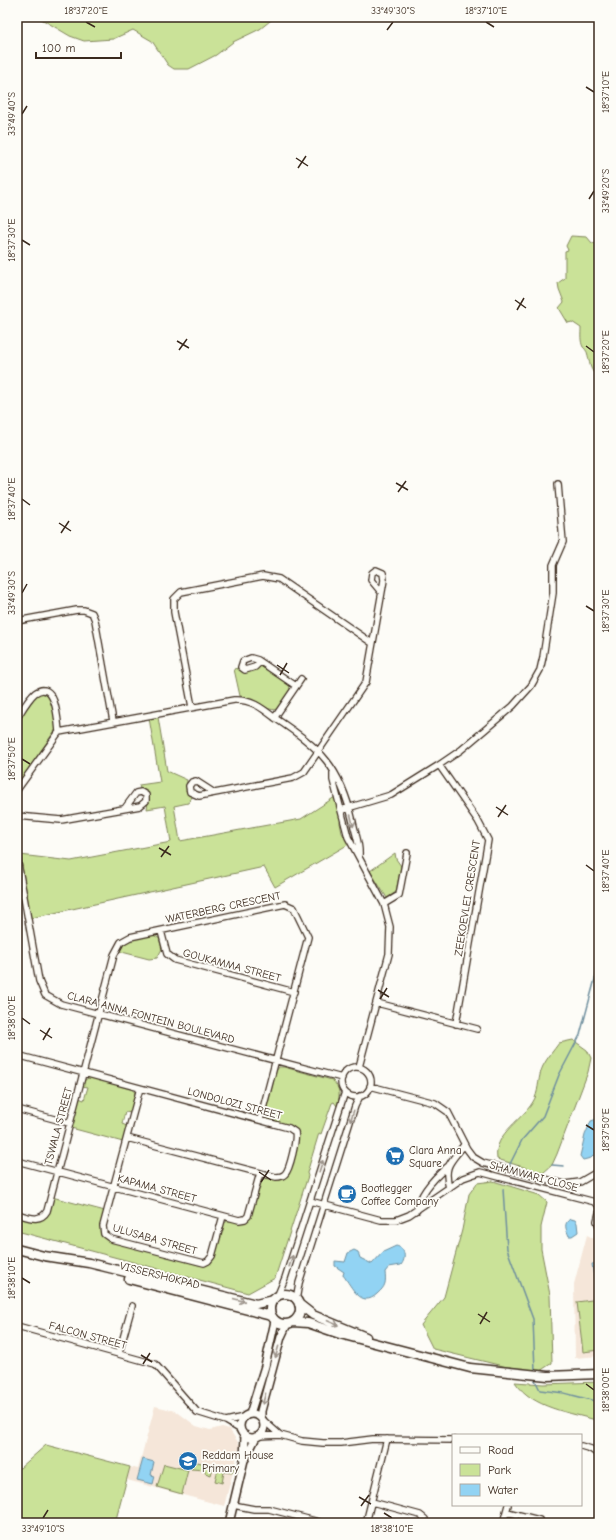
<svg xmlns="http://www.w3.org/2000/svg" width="616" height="1540" viewBox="0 0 616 1540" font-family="'Comic Neue',sans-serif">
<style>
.built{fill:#f5e6d9}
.green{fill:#cae298;stroke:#82865b}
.water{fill:#92d3f3;stroke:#6f8f9e}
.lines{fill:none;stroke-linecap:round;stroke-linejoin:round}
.stream{stroke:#6f8f9e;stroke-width:1.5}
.minor-casing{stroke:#3b2a1e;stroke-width:8}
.tertiary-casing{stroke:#3b2a1e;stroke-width:10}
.secondary-casing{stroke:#3b2a1e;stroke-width:11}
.minor{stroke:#fdfcf7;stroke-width:5.5}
.tertiary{stroke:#fdfcf7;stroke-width:7}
.secondary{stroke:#fdfcf7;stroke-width:8}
.oneway{stroke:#9c938a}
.ticks{fill:none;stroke:#3b2a1e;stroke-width:1.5}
.labels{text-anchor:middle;stroke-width:3.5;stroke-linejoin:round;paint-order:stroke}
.street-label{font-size:11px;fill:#3b2a1e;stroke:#fdfcf7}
.poi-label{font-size:11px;fill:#3b2a1e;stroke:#fdfcf7;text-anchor:start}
.neatline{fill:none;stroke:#3b2a1e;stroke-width:1.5}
.ticks-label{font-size:10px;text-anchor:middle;fill:#3b2a1e}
</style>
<rect width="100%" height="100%" fill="#fdfcf7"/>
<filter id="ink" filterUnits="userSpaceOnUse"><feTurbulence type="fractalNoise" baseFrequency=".025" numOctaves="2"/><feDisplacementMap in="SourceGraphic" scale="8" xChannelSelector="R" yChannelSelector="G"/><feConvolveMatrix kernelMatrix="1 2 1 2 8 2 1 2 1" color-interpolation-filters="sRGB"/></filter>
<g filter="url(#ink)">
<path class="built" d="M587 1235 599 1241V1356L575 1358 574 1284Z
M155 1406 176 1411 196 1426 210 1430 222 1427 229 1429 240 1445 224 1506 127 1480 130 1467 138 1469Z"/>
<path class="green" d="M38 17H275L260 29 233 42 216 55 189 69H174L168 65 152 41 133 30 113 39 84 41 70 36Z
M571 236 587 237 592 243 598 244 599 243V377C589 372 590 361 587 352 587 352 584 347 583 347 580 341 581 334 581 328L572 322 568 323 559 308 564 302 559 289 558 283 565 278V251L568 250 566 246Z
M259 666H263L288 683C291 688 290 691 287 695 284 699 281 705 278 708 271 715 251 697 240 696L234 669 238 668C244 675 253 671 259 666Z
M40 693C55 694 55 718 56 729L17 785V722L35 697Z
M158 717 167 771 187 780 186 791 192 797 188 803 174 806 180 841 301 819 335 797 341 818 340 823 342 833 349 844 275 887 264 867 31 918 20 855 71 861 171 842 165 806 147 809 148 802 145 791 140 789 139 785 160 782 149 718Z
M395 853 396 859 401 866 396 892 387 898 370 871Z
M153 935 159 938 162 949 157 958 149 959 118 951 127 941Z
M573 1040 587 1050 591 1058 588 1072 557 1154 552 1165 543 1173 497 1159C493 1132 525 1120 535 1098 539 1089 538 1076 543 1066 547 1058 554 1050 559 1043Z
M279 1067H284L332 1080C341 1088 340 1097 337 1106L334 1102 332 1103 321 1134 319 1133 307 1173 308 1176 275 1278 248 1293 17 1231V1217C42 1223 45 1223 52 1197L105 1211C102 1223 96 1234 109 1241L199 1265 208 1264 214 1257 224 1223 228 1221 244 1222 251 1216 262 1180 266 1178 280 1180C284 1179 287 1177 289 1173 293 1164 301 1136 295 1128 287 1120 270 1126 265 1115L276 1071Z
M90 1077 131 1089 135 1092 131 1113 125 1112 122 1124 127 1126 123 1142 71 1128 79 1098 84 1100 88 1087 82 1086 83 1081Z
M493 1181 539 1195 547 1202 541 1227V1249L550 1295 552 1363 540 1371 507 1367 433 1349 421 1325 444 1297 462 1230 469 1194 477 1183Z
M599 1299V1350L583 1352 577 1302Z
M515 1382 543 1384 599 1382V1421C570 1412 533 1409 515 1382Z
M46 1445 130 1467 115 1523H17V1467L20 1468Z
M193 1461 223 1468 224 1465 234 1467 232 1473 224 1472 222 1483 215 1481 218 1469 213 1468 211 1475 205 1473V1470L191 1469Z
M164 1464 188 1470 182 1494 157 1487Z"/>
<path class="water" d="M597 1119 599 1123V1150L591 1158 583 1160 580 1156 585 1135 591 1121Z
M570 1219 575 1220 577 1223 578 1232 572 1236H569C566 1229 563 1224 570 1219Z
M396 1246C406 1248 406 1259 401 1265L389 1267 385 1272C386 1283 386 1286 377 1294 361 1309 352 1287 343 1275L344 1272 335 1266V1261L345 1262 348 1253 354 1250 358 1252 360 1258 372 1264 383 1252Z
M599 1263V1285H595L592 1264Z
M143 1459 154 1462 151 1475 155 1476 153 1484 137 1480Z"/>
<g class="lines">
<path class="stream" d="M552 1165 564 1166
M509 1166 522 1140 543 1116 559 1075 580 1035 599 964
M503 1189 507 1249 533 1319 535 1371
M535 1380 540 1390 564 1393 599 1402"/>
<defs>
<path id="minor" d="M17 621 77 610H84L92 613 95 620 113 721
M260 662 255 667 245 670 241 667 243 661 251 658 258 660 296 686
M192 707 174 612V599L181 592 263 576 279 579 372 643
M275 717 301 679
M17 718C22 710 28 699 35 693 56 678 58 722 59 732
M439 765 478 821 488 840 456 1024
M333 772V780L348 837 384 904 390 927 389 954 359 1067
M17 790 59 732 234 700C251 699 262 708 275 718 321 749 340 766 353 822 355 833 360 844 359 855
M213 792 196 781 192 782 189 786 190 792 199 796 293 778 304 772 366 682 384 580 383 573 376 570 372 573 371 580 381 592
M341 810 391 795 439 765 461 750 513 706 531 686 540 670 543 657 553 593V565L563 542 558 484
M17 816 61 820 140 806 146 801V795L141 792 136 793 125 808
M17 858 39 981 45 995 61 1004 342 1078
M17 895 24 894
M384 904 399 895 407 853
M161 931 167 954 175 960 294 992
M377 1003 477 1029
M17 1055 289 1128 295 1132C297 1139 290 1169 285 1174 282 1177 279 1177 276 1177L127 1138
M341 1082a15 15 0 1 1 30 0a15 15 0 1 1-30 0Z
M370 1086 435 1103 448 1112 467 1149 473 1157 483 1163 565 1184 580 1182 599 1171
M140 1088 103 1226 104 1234 111 1239 204 1263 208 1261 212 1256 223 1216
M17 1109 69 1123
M17 1161 239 1220 245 1219 248 1216 260 1173
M449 1188C443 1165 451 1162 464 1145
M310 1201 381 1220H396L409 1215 463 1178 480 1172 595 1202 599 1206
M417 1210C420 1193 434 1178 447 1167
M599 1213 597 1221 599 1226
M17 1214C28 1217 40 1223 47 1211L114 955 121 942 130 937 285 904 294 908 308 937 260 1120
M277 1297 285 1278 345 1092
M296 1300 299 1283 355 1106 360 1096
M17 1326 155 1364 197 1412 226 1421 241 1430
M119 1353 132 1306
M263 1420 280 1435
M226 1421 244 1417
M259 1436 280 1435 302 1441 323 1443H341L373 1439 453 1440
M581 1446 591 1449 599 1455
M372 1502 420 1515 425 1519 426 1523
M233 1505 254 1509H269L319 1522
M507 1512 539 1520
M366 1523 387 1439
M503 1523 508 1505"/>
<path id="tertiary" d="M240 1426a12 12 0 1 1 24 0a12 12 0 1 1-24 0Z
M250 1414 265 1366 275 1321
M261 1417V1411L281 1337 287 1324
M245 1459 256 1437
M229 1523 244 1460 245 1435"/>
<path id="secondary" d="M17 1249 44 1256 89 1263 256 1304 273 1300
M129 1279 271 1316
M270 1309a15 15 0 1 1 30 0a15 15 0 1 1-30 0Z
M299 1304 313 1315 366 1337
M293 1322 308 1323 340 1334 470 1368 548 1376 599 1374"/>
</defs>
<use href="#minor" class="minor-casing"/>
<use href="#tertiary" class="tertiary-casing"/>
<use href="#secondary" class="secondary-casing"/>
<use href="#minor" class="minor"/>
<use href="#tertiary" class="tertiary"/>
<use href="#secondary" class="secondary"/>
</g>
<defs><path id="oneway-shaft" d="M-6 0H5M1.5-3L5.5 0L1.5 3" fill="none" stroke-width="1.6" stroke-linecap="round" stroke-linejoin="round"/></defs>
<g class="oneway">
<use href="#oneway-shaft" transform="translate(352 821) rotate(77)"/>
<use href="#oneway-shaft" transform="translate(352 1116) rotate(108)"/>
<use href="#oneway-shaft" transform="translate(321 1166) rotate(-72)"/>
<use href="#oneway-shaft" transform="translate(291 1261) rotate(-72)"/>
<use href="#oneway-shaft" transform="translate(239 1300) rotate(14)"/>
<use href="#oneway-shaft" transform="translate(333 1323) rotate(23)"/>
<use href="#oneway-shaft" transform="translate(277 1352) rotate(106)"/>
<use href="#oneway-shaft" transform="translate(264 1399) rotate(105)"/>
</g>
</g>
<path class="ticks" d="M86 22 95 27M486 22 494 27M387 30 393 22M586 87 594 92M22 114 27 106M296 158 308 166M298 168 306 156M589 199 594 191M22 240 30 245M515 300 526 308M517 310 524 298M177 341 189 348M586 346 594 352M179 350 187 339M396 483 408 490M398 492 406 481M22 499 30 505M59 523 71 531M61 533 69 521M22 593 27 584M586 606 594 611M277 665 289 673M280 675 287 663M22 759 30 764M496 807 508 815M498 817 506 805M159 848 171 855M161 857 169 846M586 865 594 871M378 990 389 997M380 999 387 988M22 1018 30 1024M40 1030 52 1038M43 1040 50 1028M586 1125 594 1130M259 1172 271 1180M261 1182 269 1170M22 1278 30 1283M478 1314 490 1322M480 1324 487 1312M141 1355 152 1362M143 1364 150 1353M586 1384 594 1390M359 1497 371 1504M361 1506 369 1495M384 1513 392 1518M43 1518 48 1510"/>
<defs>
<symbol id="supermarket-disc" viewBox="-11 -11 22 22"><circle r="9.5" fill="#1f6fb2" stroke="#fdfcf7"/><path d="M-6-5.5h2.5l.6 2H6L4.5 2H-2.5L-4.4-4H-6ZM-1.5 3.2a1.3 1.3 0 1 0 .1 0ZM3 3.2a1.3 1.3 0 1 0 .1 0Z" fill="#fff"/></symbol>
<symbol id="cafe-disc" viewBox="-11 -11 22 22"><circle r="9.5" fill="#1f6fb2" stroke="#fdfcf7"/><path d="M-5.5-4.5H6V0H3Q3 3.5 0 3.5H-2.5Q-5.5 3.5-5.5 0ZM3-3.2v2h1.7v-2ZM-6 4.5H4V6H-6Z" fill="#fff"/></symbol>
<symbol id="school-disc" viewBox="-11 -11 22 22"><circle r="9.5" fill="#1f6fb2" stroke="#fdfcf7"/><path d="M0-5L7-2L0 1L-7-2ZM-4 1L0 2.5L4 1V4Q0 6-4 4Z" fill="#fff"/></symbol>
</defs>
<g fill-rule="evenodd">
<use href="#supermarket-disc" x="384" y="1145" width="22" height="22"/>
<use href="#cafe-disc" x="336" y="1183" width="22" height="22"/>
<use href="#school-disc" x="177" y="1450" width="22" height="22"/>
</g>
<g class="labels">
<g class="street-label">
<text transform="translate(467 898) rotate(-81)" y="4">ZEEKOEVLEI CRESCENT</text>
<text transform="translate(223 907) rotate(-12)" y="4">WATERBERG CRESCENT</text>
<text transform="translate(232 965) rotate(15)" y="4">GOUKAMMA STREET</text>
<text transform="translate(151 1017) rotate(15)" y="4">CLARA ANNA FONTEIN BOULEVARD</text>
<text transform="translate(235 1103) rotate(15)" y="4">LONDOLOZI STREET</text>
<text transform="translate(58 1126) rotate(-75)" y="4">TSWALA STREET</text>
<text transform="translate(534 1176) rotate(15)" y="4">SHAMWARI CLOSE</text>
<text transform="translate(157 1188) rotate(15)" y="4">KAPAMA STREET</text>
<text transform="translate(155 1239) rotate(16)" y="4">ULUSABA STREET</text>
<text transform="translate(160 1275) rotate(14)" y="4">VISSERSHOKPAD</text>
<text transform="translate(88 1335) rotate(15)" y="4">FALCON STREET</text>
</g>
<g class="poi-label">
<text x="409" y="1154">Clara Anna<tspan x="409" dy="13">Square</tspan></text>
<text x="361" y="1192">Bootlegger<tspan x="361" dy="13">Coffee Company</tspan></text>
<text x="202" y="1459">Reddam House<tspan x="202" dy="13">Primary</tspan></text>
</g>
</g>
<rect width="616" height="1540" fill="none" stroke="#fdfcf7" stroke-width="44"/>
<rect x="452" y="1434" width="130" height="72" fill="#fdfcf7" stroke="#afa8a0"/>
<rect x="460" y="1447" width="20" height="6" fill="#fdfcf7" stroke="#afa8a0"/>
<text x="488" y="1454" font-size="12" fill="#3b2a1e">Road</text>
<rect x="460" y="1464" width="20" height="12" fill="#cae298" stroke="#afa8a0"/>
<text x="488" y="1474" font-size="12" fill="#3b2a1e">Park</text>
<rect x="460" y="1484" width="20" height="12" fill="#92d3f3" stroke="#afa8a0"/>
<text x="488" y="1494" font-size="12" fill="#3b2a1e">Water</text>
<path d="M36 52v6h85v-6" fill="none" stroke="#3b2a1e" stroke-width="2"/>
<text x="42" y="52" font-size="12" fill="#3b2a1e" stroke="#fdfcf7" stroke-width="3" paint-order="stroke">100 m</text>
<rect x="22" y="22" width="572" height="1496" class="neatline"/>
<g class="ticks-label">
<text x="86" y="14">18°37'20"E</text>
<text x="393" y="14">33°49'30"S</text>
<text x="486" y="14">18°37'10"E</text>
<text transform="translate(605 92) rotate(-90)" y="4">18°37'10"E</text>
<text transform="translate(11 114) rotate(-90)" y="4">33°49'40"S</text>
<text transform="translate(605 191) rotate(-90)" y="4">33°49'20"S</text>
<text transform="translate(11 240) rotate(-90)" y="4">18°37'30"E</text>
<text transform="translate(605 352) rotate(-90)" y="4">18°37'20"E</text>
<text transform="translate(11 499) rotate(-90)" y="4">18°37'40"E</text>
<text transform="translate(11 593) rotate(-90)" y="4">33°49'30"S</text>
<text transform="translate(605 611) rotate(-90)" y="4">18°37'30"E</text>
<text transform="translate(11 759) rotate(-90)" y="4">18°37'50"E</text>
<text transform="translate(605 871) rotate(-90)" y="4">18°37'40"E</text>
<text transform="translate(11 1018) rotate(-90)" y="4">18°38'00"E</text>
<text transform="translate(605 1130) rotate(-90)" y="4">18°37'50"E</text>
<text transform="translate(11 1278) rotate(-90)" y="4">18°38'10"E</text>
<text transform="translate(605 1390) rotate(-90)" y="4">18°38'00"E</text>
<text x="43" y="1532">33°49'10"S</text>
<text x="392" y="1532">18°38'10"E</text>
</g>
</svg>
